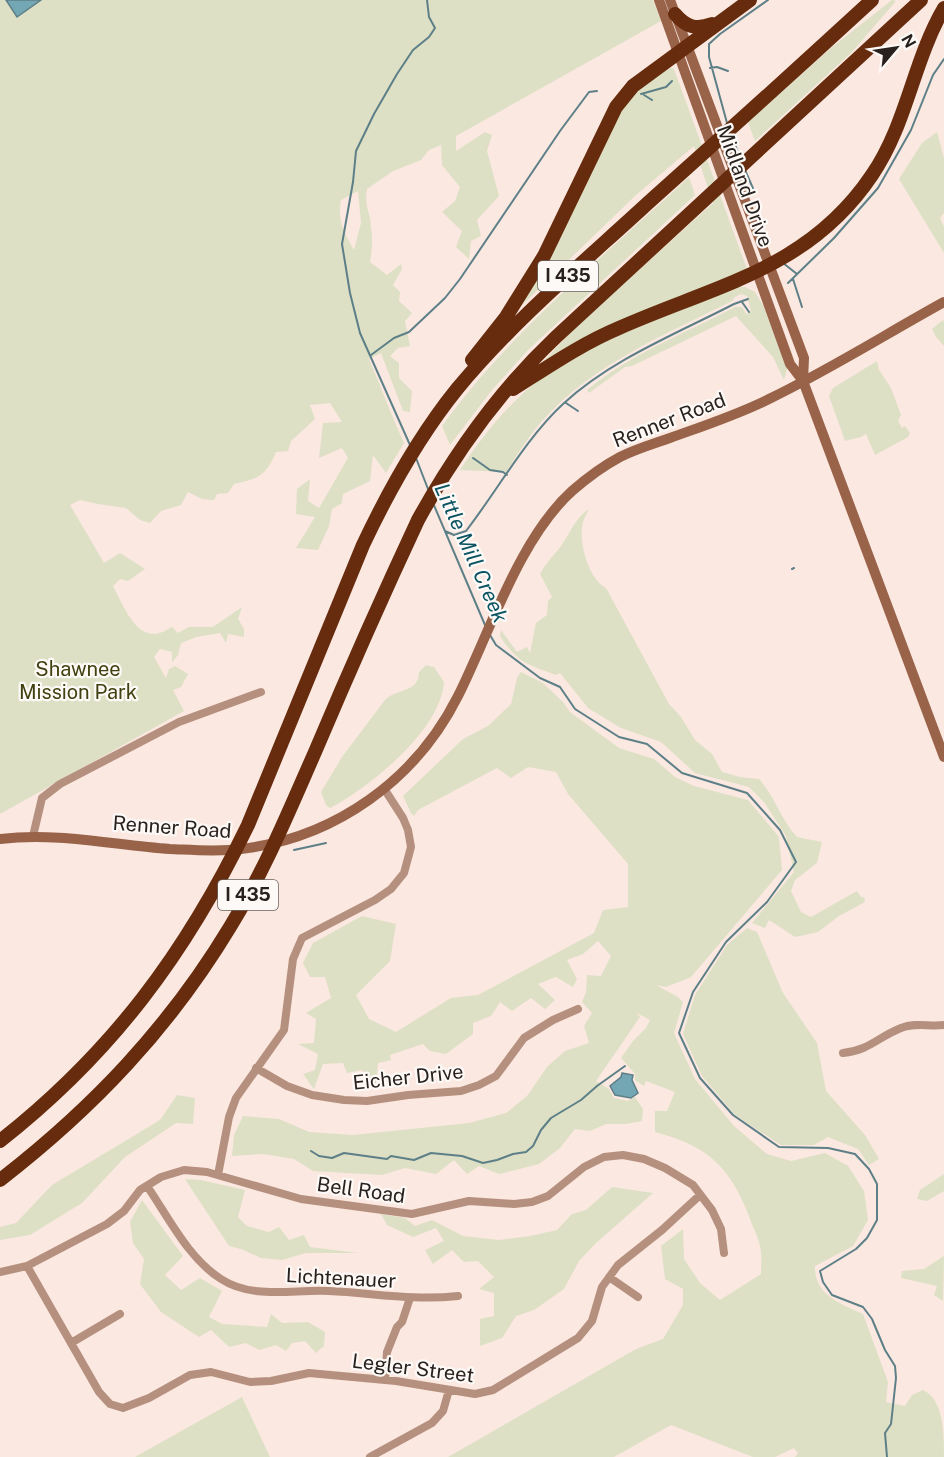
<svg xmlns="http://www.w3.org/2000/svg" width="944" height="1457" viewBox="0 0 944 1457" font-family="'Public Sans',sans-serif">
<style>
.green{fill:#dde0c5;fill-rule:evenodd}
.water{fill:#74a7b4;stroke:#5d7f87;stroke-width:1.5}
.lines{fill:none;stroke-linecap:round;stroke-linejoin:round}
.stream{stroke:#5d7f87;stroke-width:2}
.street{stroke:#b6907f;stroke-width:8}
.secondary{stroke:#99634a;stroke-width:10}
.highway{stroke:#662c0d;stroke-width:14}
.labels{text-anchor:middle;stroke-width:4.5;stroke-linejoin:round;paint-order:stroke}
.shield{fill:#fdf9f7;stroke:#68625f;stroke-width:1.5}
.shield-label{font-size:18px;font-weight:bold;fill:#28211e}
.street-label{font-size:20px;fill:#28211e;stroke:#fdf9f7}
.park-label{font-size:20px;fill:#40410f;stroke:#fdf9f7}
.water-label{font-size:21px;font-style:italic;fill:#0a5462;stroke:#fdf9f7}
</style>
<rect width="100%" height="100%" fill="#fbe8e0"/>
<path class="green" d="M0 0H653L661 21 456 136V151L485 132 492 135 487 151 499 196 477 220 481 236 471 241 469 259 456 247 462 231 442 212 455 201 460 187 442 165 441 145 429 150 421 160 393 171 367 189C364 208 370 210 371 227 373 239 372 250 370 262L387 275 401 264 402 269 393 285 400 292 399 301 412 313 405 321 410 346 398 348 390 356 399 363V378L412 391 410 412 403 411 381 353 369 359C381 387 391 415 404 443L386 473 373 455 370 481 343 494 342 503 332 509 329 526 318 550 296 548 315 517 296 514 297 489 310 479 308 501 319 508 348 458 342 448 319 458 323 423 342 422 330 403 310 405 315 419 291 441 288 451 276 452C266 476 258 479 234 484L228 493 217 494 214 500 202 499 188 492 181 505 161 511 150 523 140 520 126 508 98 504 80 500 70 505 104 563 120 553 145 569 128 581 120 579 113 586C122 602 135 640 159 633 164 632 168 629 172 627L178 633 189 627H213L242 607 238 619 244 629V637L228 634 226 643 220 633 196 637 181 643 178 655 172 662V652L160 649 154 657 166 678 169 669 175 666 188 674 181 687 173 690 184 711 0 814ZM358 191 361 223 354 250C344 233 337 220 341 200Z
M892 0 896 1 852 52 755 141 748 122 831 48Z
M671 68 674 69 747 269 601 330 542 363 576 327 713 203 694 146 636 195 520 307 628 98 664 71Z
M937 132 944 158V213L940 218 944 227V253L899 179 922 143Z
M689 177 695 195 528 350 492 390 450 445 442 426C511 331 603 257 689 177Z
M735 287H745L755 292 764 307 787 369 784 380 773 357 736 316 632 366 625 367 589 393 587 390C630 354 686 333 735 307H742L746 314 751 311 747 296 741 294 735 297 732 301C665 335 594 363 543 420 529 435 518 454 506 472L460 470C482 436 509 403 541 378 595 336 672 313 735 287Z
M943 320 944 322V346L936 337 932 329Z
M877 361 879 370 891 388 901 415 898 421 902 428 905 426 910 433 908 437 875 455 866 434 861 437 845 441 829 396 833 388Z
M589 509C587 513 584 518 583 522 578 542 588 578 606 588L669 704 681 717 695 740 712 754 722 772 740 777 759 779C775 797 781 820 797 837L822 842 817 863 795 880 791 891 801 912 811 917 857 891 861 897H864L865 902 839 916 818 932 795 937 769 920 765 928 752 923 794 872 786 836 764 802 749 787 695 773 661 742 621 728 588 708 560 673 556 675C526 664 518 663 500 636L501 630 517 652 527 647 530 653 536 623 547 615 548 601 552 597 540 574C545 565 550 559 557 551 569 538 573 519 589 509Z
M426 665 434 667 444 682C441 730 370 787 330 808L326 805 321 792 342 757 385 700C396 688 419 693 419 672Z
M521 672 543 683 563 702 570 712 619 748 654 759 675 777 694 786 748 800 779 837 782 870 691 977 666 987 656 985 678 997 683 1002 674 1033 695 1079 734 1126 767 1154 791 1161 825 1153 848 1166 864 1191 868 1220 853 1246 815 1266C814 1295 841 1304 863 1314L888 1382 886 1402 905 1406 912 1395 923 1390C944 1400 944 1433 944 1457H795L798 1453 794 1448 775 1457H753L671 1425 614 1457H448L636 1349 663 1339 683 1305V1289L665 1279 661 1246 683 1229 684 1259 700 1283 720 1300 761 1274C761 1265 762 1255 760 1246 758 1236 752 1226 749 1216 729 1165 707 1146 655 1132V1111H667L675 1092 646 1081 644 1086 635 1080V1074L621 1058 633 1041 646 1028 650 1020 637 1013 640 1017 596 1081 609 1089 614 1098 628 1101 635 1097 643 1109 642 1121 626 1124H606L590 1131 575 1129 560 1148 539 1164 499 1174 479 1166 467 1174 454 1160 436 1174 405 1168 382 1175 313 1171 294 1159 263 1154 232 1156 234 1135 243 1116 279 1119 309 1132 353 1135 469 1123 506 1113 527 1096 547 1067 565 1051 589 1043 584 1026 592 1013 582 1002 586 992 587 975 601 976 611 956 598 941 583 954 567 960 577 979 573 987 556 977 538 984 555 1000 545 1009 531 998 512 1011 500 1002 491 1016 473 1023V1034L446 1054 430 1051 423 1044 390 1055 391 1060 378 1063 376 1084 362 1070 347 1073 343 1063 323 1064 314 1089 303 1074 315 1070 318 1054 298 1044 314 1043 316 1019 306 1013 331 998 325 977H310L303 963 313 943 362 916 396 924 390 961 356 995 369 1019 396 1032 451 998 478 995 594 933 603 910 628 907V864L568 794 556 772 528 767 511 778 497 768 418 810 414 816 411 813 403 796 463 739 488 726 511 704 517 678Z
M747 928 757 932 783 993 817 1043 826 1091 865 1135 879 1159 869 1165 858 1149 828 1137 814 1145H781L735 1115 702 1076 683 1034 695 995 727 945Z
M177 1095 195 1098 193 1124 176 1123 125 1157 82 1203 30 1235 0 1240V1227L16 1223 52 1185 160 1120Z
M944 1174V1191L927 1201 917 1199 920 1190Z
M185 1179 201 1180 245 1190 238 1217 247 1226 269 1232 279 1227 289 1240 304 1235 310 1247 358 1253H306L282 1260 261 1258 241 1249 229 1246Z
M612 1187 653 1193 596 1243 579 1261 564 1289 534 1310 516 1316 502 1338 480 1346V1319L494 1316V1293L479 1289 494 1277 478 1261 464 1262 452 1250 433 1264 425 1250 444 1241 436 1228 413 1237 387 1225 381 1214 405 1218 415 1226 432 1220 463 1236 499 1240 530 1236 557 1230 572 1214 586 1210Z
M142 1200 183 1256 165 1275 181 1290 200 1278 222 1291 209 1317 222 1324 267 1327 271 1314 282 1323 308 1322 325 1332 324 1346 316 1353 305 1341 292 1343 286 1351 276 1345 259 1350 246 1343 229 1347 211 1330 199 1337 161 1312 140 1284 144 1259 133 1243 130 1222Z
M944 1256 943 1301 934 1295 937 1286 901 1278 902 1271 924 1269Z
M242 1397 270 1457H135Z"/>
<path class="water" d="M6 0H41L17 17Z
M622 1073 633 1075 632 1080 638 1093 631 1098 615 1095 610 1086 621 1077Z"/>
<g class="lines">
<path class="stream" d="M710 68 717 67 728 71
M641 94 666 87 672 81
M644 95 652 100
M727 123 709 57V44L720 34 768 0
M731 134 741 160
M745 170 755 193
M783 263 797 274
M793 279 802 307
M788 283 834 238 878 188 911 130 933 75 944 59
M742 302 749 312
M371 355 394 338 409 332 445 298 460 279 560 131 589 92 597 91
M566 403 578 411
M410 445 360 333 350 293 342 244 353 182 356 151 374 114 397 74 413 50 429 37 435 28 429 17 427 0
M416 458 428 489
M473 458 490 470 503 472 507 475
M433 503 485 625
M445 531 454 535 466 531C497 491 526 438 563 404 612 359 676 334 734 304L748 299
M792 569 794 568
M490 635 496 645 540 678 560 687 575 709 619 737 647 744 682 773 747 793 780 830 796 862 767 902 726 942 693 992 679 1033 700 1078 733 1115 779 1147 828 1148 855 1154 869 1169 877 1184V1220L867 1238 856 1249 820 1271 823 1282 832 1295 863 1307 872 1319 885 1350 895 1366 896 1378 891 1424 885 1433 887 1457
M294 850 326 843
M311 1151 319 1156 332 1158 344 1153 387 1159 391 1156 414 1160 431 1153 462 1156 483 1163 497 1160 513 1154 526 1152 533 1146 541 1130 551 1118 581 1100 597 1086 625 1066"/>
<path class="street" d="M33 836 42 798 60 784 179 722 261 692
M843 1053C870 1050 878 1037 901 1028 916 1022 929 1027 944 1025
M256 1068 287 1086 312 1095 344 1100 367 1101 408 1095 461 1091 479 1085 496 1076 524 1038 553 1020 578 1009
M218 1175 229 1117 236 1098 284 1030 293 959 302 938 375 900 391 889 404 873 411 847 408 830 403 818 385 790
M147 1186C169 1218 188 1258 221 1279 253 1300 294 1289 329 1291 373 1293 414 1301 458 1296
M27 1266 99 1392 110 1404 123 1408 149 1398 190 1375 211 1372 250 1382 271 1381 309 1373 396 1381 475 1394 493 1390 578 1338 592 1321 602 1287 618 1265 662 1230 700 1195
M0 1272 27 1266 107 1224 124 1211 140 1190 161 1177 184 1170 207 1172 301 1199 412 1214 469 1201 514 1204 532 1202 548 1196 584 1167 604 1157 623 1155 644 1159 665 1168 693 1185 712 1210 721 1229 724 1253
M609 1277 638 1297
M71 1343 120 1314
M385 1380 387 1352 397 1327 402 1322 410 1298
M370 1457 432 1423 443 1411 449 1390"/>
<path class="secondary" d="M659 0 790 364 803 381 944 757
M670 0 804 358 803 381
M0 839C58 832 113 845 170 849 194 850 218 852 241 849 335 838 416 780 458 696 490 632 519 539 572 491 587 478 603 466 620 457 636 449 653 444 670 438 703 426 737 415 769 399 829 370 886 334 944 302"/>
<path class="highway" d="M675 14C686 27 696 30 712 24
M472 360 506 317 544 256 616 107 633 86 750 0
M513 389C548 367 581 344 619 328 716 285 809 269 872 175 907 124 913 61 944 8
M0 1141C112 1053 186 953 248 825L363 545C389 490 419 436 457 389 514 320 584 262 649 202 724 135 798 68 872 0
M0 1180C93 1108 169 1028 230 927 264 872 289 811 315 752 348 674 382 597 418 520 455 453 500 390 556 337L921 0"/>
</g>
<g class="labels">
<g class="shield">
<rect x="538" y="261" width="60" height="30" rx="4.5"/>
<rect x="218" y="880" width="60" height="30" rx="4.5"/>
</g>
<g class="shield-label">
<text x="568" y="282">I 435</text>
<text x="248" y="901">I 435</text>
</g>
<g class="street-label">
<text transform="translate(745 186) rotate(70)" y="7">Midland Drive</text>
<text transform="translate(669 420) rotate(-21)" y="7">Renner Road</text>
<text transform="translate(172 827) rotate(4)" y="7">Renner Road</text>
<text transform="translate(408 1077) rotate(-6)" y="7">Eicher Drive</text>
<text transform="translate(361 1190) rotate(8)" y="7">Bell Road</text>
<text transform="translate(341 1278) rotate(3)" y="7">Lichtenauer</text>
<text transform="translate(413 1368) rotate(7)" y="7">Legler Street</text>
</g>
<g class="park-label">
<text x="78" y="676">Shawnee<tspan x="78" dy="23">Mission Park</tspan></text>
</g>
<g class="water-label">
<text transform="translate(471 553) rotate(66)" y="7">Little Mill Creek</text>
</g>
</g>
<g transform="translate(896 48) rotate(61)" stroke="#fdf9f7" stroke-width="4.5" paint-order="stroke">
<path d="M0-4.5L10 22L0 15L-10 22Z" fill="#28211e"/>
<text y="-9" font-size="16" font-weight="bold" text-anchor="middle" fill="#28211e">N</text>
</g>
</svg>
